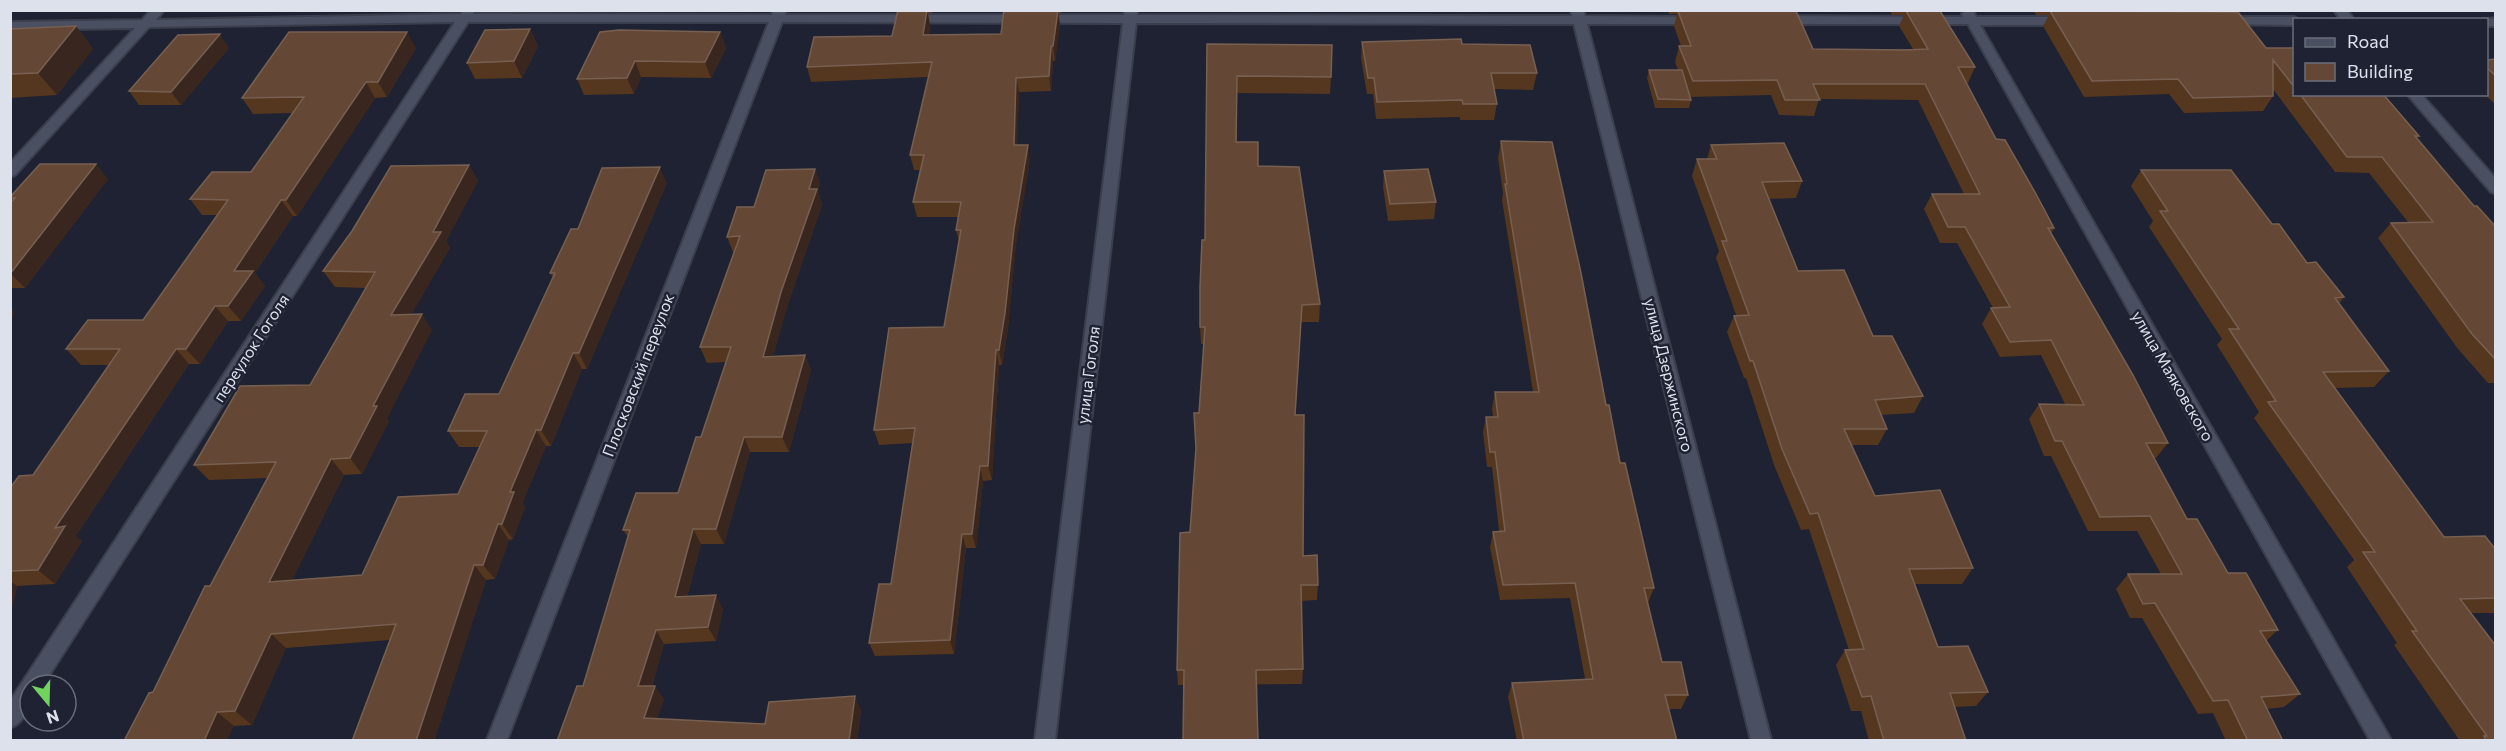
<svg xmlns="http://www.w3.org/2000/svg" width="2506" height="751" viewBox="0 0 2506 751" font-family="Commissioner,sans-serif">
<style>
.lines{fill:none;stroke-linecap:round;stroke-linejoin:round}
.minor-casing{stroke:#3b3e4c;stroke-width:4}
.tertiary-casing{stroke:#3b3e4c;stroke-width:4}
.minor{fill:#4a4f61;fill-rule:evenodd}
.tertiary{fill:#4a4f61;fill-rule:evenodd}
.wall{fill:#55361f}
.shaded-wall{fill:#39261e}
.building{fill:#644835;stroke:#776052;stroke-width:1.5}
.labels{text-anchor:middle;stroke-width:5;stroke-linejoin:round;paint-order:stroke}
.street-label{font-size:16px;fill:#dde1ec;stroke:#1e2232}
</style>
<rect width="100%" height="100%" fill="#1e2232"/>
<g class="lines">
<defs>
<path id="minor" d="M151 10H164L156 20 461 14 463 10H475L473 14 772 15 773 10H786L785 15H1124L1125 10H1137V15L1572 16 1571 10H1583L1585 16 1704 17V23L1699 24H1587L1771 740H1751L1574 24 1136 23 1055 740H1035L1123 23 782 22 507 740H487L769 22H468L43 685H30C30 702 28 721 10 728V701L455 22 149 27 15 175 10 177V163L135 28 10 30V22L142 20Z
M1967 10 1973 11 1976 17H2068L2074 21 2068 25H1980L2391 740H2370L1968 24H1778L1772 20 1778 16 1963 17 1962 14Z
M2222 17H2294L2299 20H2294V25L2217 24 2216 21Z
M2496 18V26H2486V20H2481Z"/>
<path id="tertiary" d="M2334 10H2347L2354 20H2341Z
M2407 94H2421L2496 179V194L2491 192Z"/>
</defs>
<use href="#minor" class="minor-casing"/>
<use href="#tertiary" class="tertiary-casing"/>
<use href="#minor" class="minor"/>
<use href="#tertiary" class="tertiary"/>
</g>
<path class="wall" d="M898 10H933L932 13H928L930 25 929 35 1001 34 1004 10H1062L1061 13H1058L1060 25 1055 61H1053L1051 91 1019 92 1017 145 1030 160 1016 244 1008 328 1002 365H999L992 480 983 481 976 548H966L954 654 875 656 869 643 891 584 913 443 879 445 874 430 944 327 959 242 956 230 958 217H917L913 202 920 170H914L910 155 928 77 811 82 807 67 892 36Z
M1668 10H1787L1813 49H1913L1899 26 1904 15H1892L1890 10H1928L1975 67 1968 83H1966L1996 139 2054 228 2051 234 2168 443 2156 458H2154L2187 519 2228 573 2278 630 2266 641 2300 694 2284 707 2267 709 2283 741H2226L2213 713 2198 714 2142 618H2130L2116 589 2128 574H2161L2137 531H2088L2051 456H2044L2029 419 2039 404H2065L2041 355 2000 357 1982 324 1991 308H1993L1957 243H1940L1924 209 1932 194H1964L1918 100 1819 99 1814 116 1779 115 1771 95 1690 97 1691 100 1689 108H1655L1647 78 1649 70H1678L1675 62 1679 46H1681L1674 26 1677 14H1669Z
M2033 10H2222V12L2266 48H2295V94H2383L2419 136 2417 138 2474 206 2496 227V383H2488L2458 349 2378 238 2391 223 2408 222 2369 173 2335 172 2273 89V96L2263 111 2184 113 2169 94 2084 97 2043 26 2049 15H2036Z
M76 26 93 49 57 95 10 98V29Z
M530 29 538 46 522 78 475 79 467 63Z
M720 32 726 48 711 78 641 77 634 94 584 95 577 79Z
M1362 42 1462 44 1537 73 1533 90 1494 89 1497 104 1494 120H1460V117L1376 119 1373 94H1367L1361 58Z
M1207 44 1331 77 1330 94 1237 93V142L1258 166 1320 304 1319 322H1301L1295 415 1303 556 1318 585 1317 600 1301 601 1303 669 1302 684 1178 685 1177 670 1190 532 1204 344H1201L1200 327 1205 240Z
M229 48 181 105H139L129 91Z
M416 48 387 97 375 98 297 216H293L255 273 265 286 241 321H228L200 364H189L76 536 82 541 55 584 17 586 10 615V488L33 475 109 365H81L66 349 143 320 217 215H202L190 199 251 172 293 113 253 114 242 98Z
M2496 59V105L2484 94H2487V60Z
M1501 141 1606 405 1654 588 1648 603 1662 662 1688 695 1681 709H1668L1677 741H1517L1508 697 1512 683 1585 679 1570 598 1500 600 1490 547 1493 532 1499 531 1492 467H1487L1483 432 1486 417H1493L1492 408 1495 392H1533L1502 200 1503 193 1498 158Z
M1711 145 1802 181 1796 198 1769 199 1798 271 1873 336 1923 396 1914 413 1881 415 1887 429 1878 445H1851L1875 496 1973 568 1962 584H1915L1938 647 1988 692 1976 706 1954 707 1966 741H1869L1861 711H1851L1836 665 1845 650H1849L1809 529 1801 530 1774 465 1746 378H1744L1727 332 1734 316 1736 315 1716 258 1719 251 1692 176 1697 159H1707Z
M469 165 478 181 446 241 450 248 411 314 432 330 387 418 389 421 362 474 344 475 292 580 362 575 458 494 480 447H459L448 431 499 394 553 277 550 273 578 229 667 183 587 369H582L551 446H546L522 504 525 507 513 539 509 540 495 579 486 580 434 741H352L390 640 286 648 252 725 234 726 153 692 268 478 209 480 194 465 310 385 366 288 335 287 323 271Z
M815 169 820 184 818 191 822 205 787 307 773 356 805 355 811 370 789 452H750L724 544H701L687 597 723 609 716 641 664 644 652 686 664 699 657 719 765 724 861 710 857 741H557L583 686 628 537 623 530 678 493 701 437 726 362 707 363 700 347 734 252H733L727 237 754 207Z
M2141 170 2272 224 2307 263 2344 297 2339 304 2389 371 2374 387 2335 388 2444 537 2496 550V613H2471L2496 741H2460L2394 645 2397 643 2347 567 2354 560 2254 418 2259 412 2217 345 2222 339 2149 227 2153 221 2131 186Z
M1384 171 1436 202 1434 219 1388 221 1383 187Z
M108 179 25 288H10V203L12 202 10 200V197Z"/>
<path class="shaded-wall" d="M927 10 930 25 926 49 923 35Z
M1058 10 1060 25 1055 61 1053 46Z
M76 26 93 49 57 95 38 73Z
M530 29 538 46 522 78 514 61Z
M407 32 416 48 387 97 378 82Z
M720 32 726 48 711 78 705 62Z
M220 34 229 48 181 105 171 92Z
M1051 47 1053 61 1051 91 1049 76Z
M635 61 641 77 634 94 627 78Z
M1016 78 1019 92 1017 160 1014 145Z
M366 82 375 98 297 216 286 200Z
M1028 145 1030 160 1016 244 1008 328 1002 365 999 350 1014 229Z
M96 164 108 179 25 288 11 274Z
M469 165 478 181 446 241 450 248 402 331 391 315 433 232Z
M660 167 667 183 587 369 579 353Z
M815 169 820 184 818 191 822 205 787 307 769 372 763 357Z
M281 200 293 216 255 273 265 286 241 321 228 306 234 271Z
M215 306 228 321 200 364 186 349Z
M10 308 14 312 10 326Z
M422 314 432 330 387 418 389 421 362 474 350 458 373 406Z
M176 349 189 364 76 536 82 541 55 584 38 570 55 528Z
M996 350 999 365 992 480 988 466Z
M573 353 582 369 551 446 541 430Z
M805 355 811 370 789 452 782 437Z
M536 430 546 446 522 504 525 507 513 539 502 524 510 492Z
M744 437 750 452 724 544 716 529Z
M331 459 344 475 284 597 269 582Z
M980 466 983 481 976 548 972 534Z
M498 524 509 540 495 579 483 565Z
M693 529 701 544 683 611 675 597Z
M962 534 966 548 954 654 950 640Z
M474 565 486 580 434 741H416Z
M10 581 17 586 10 615Z
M716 595 723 609 716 641 708 627Z
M656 630 664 644 648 699 638 686Z
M271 634 286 648 252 725 235 711Z
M655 686 664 699 653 732 644 718Z
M855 696 861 710 857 741H849Z
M217 712 234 726 227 741H204Z"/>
<path class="building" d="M898 10H927L923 35 1001 34 1004 10H1058L1053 46 1051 47 1049 76 1016 78 1014 145H1028L1014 229 1005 313 999 350H996L988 466H980L972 534H962L950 640 869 643 879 584H891L915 428 874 430 889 328 944 327 961 230H956L961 202H913L924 155H910L932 62 807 67 814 37 892 36Z
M1678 11H1796L1813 49 1905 50 1928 49 1906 11H1940L1975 67H1958L1996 139 2005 140 2036 194 2054 228H2048L2133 375 2168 443H2146L2187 519H2197L2228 573H2246L2278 630 2260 631 2300 694 2261 697 2283 741H2248L2228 700 2213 701 2155 603 2143 604 2128 574H2182L2150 516 2100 517 2062 441H2055L2039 404 2084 405 2051 340 2010 342 1991 308 2010 307 1965 227H1948L1932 194H1980L1925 84H1813L1820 100H1785L1777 80 1693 81 1679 46H1691Z
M2050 11 2238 12 2266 48H2295V88L2273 60V96L2193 98 2178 79 2092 81Z
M76 26 38 73 10 74V29Z
M530 29 514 61 467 63 485 30Z
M619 30 720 32 705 62 635 61 627 78 577 79 600 32Z
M289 32H407L378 82H366L286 200H281L234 271H253L228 306H215L186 349H176L55 528 65 526 38 570 10 571V488L19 476 33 475 120 349H66L88 320H143L228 200 190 199 212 172H251L304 97 242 98Z
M220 34 171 92 129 91 178 35Z
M1461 39 1462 44 1530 45 1537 73H1491L1497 104H1463L1462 100 1377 102 1374 78H1368L1362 42Z
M1207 44 1332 45 1331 77 1237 76 1236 142H1258V166L1299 167 1320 304 1302 305 1295 415H1304L1303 556 1317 555 1318 585H1301L1303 669 1256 670 1258 741H1183L1184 670H1177L1180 533 1190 532 1196 448 1194 413H1199L1205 327H1200V287L1202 240H1205Z
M2496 59V76L2487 68V60Z
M1649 70H1682L1691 100 1658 99Z
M2300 94H2383L2419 136H2415L2474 206H2477L2496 227V360L2472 334 2391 223 2433 222 2382 157H2347Z
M1501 141 1552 142 1581 273 1606 405H1609L1620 463H1625L1654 588H1644L1662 662H1681L1688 695H1665L1677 741H1524L1512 683 1593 679 1575 583 1503 585 1493 532 1505 531 1495 452H1490L1486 417H1498L1495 392H1539L1505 184H1507Z
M1784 143 1802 181 1762 182 1798 271 1844 270 1873 336H1892L1923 396 1875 400 1887 429H1844L1875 496 1940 490 1973 568 1909 569 1938 647 1968 646 1988 692 1950 693 1966 741H1884L1871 696 1862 697 1845 650 1864 649 1818 513 1810 514 1782 449 1753 361H1750L1734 316 1749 315 1722 241H1727L1697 159H1717L1711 145Z
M40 164H96L10 274V203L15 198H10V197Z
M469 165 433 232H441L391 315 422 314 373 406H377L350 458 331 459 269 582 362 575 398 497 458 494 487 431H448L465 394H499L555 273H550L571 229H578L602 168 660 167 579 353H573L541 430H536L510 492H514L502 524H498L483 565H474L416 741H352L396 624 271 634 235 711 217 712 204 741H124L149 693 153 692 205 586H210L276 462 194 465 240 386 310 385 375 272 323 271 352 231 391 166Z
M815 169 809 189H817L781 292 763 357 805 355 782 437H744L716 529H693L675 597 716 595 708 627 656 630 638 686H655L644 718 765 724 769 702 855 696 849 741H557L577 686H583L630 530H623L636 493H678L696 437H701L731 347H700L740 236 727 237 737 207H754L766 170Z
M1428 169 1436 202 1390 204 1384 171Z
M2141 170H2231L2272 224H2279L2307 263 2316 262 2344 297 2335 298 2389 371 2323 372 2444 537 2485 536 2496 550V598L2460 599 2496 646V741H2486L2484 736H2487L2412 631H2417L2363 552H2375L2268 402 2276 401 2229 329H2239L2160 211H2168Z"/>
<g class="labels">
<g class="street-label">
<text transform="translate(251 348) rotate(-57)" y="6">переулок Гоголя</text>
<text transform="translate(638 375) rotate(-69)" y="6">Плосковский переулок</text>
<text transform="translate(1088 375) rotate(-83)" y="6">улица Гоголя</text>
<text transform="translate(1669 375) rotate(76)" y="6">улица Дзержинского</text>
<text transform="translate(2173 376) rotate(60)" y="6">улица Маяковского</text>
</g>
</g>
<rect width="2506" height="751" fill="none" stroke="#dde1ec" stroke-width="24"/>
<rect x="2293" y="18" width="195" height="78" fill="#1e2232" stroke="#6a6e7c" stroke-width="1.5"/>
<rect x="2305" y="38" width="30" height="9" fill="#4a4f61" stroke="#6a6e7c" stroke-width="1.5"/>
<text x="2347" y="48" font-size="18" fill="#dde1ec">Road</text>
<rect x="2305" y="63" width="30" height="18" fill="#644835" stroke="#6a6e7c" stroke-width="1.5"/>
<text x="2347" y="78" font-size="18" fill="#dde1ec">Building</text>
<g transform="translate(48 703) rotate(161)"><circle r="28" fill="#1e2232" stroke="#6a6e7c" stroke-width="1.5"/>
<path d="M0-4.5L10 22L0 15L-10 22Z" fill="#72d25e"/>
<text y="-9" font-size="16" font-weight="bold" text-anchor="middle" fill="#dde1ec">N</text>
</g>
</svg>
